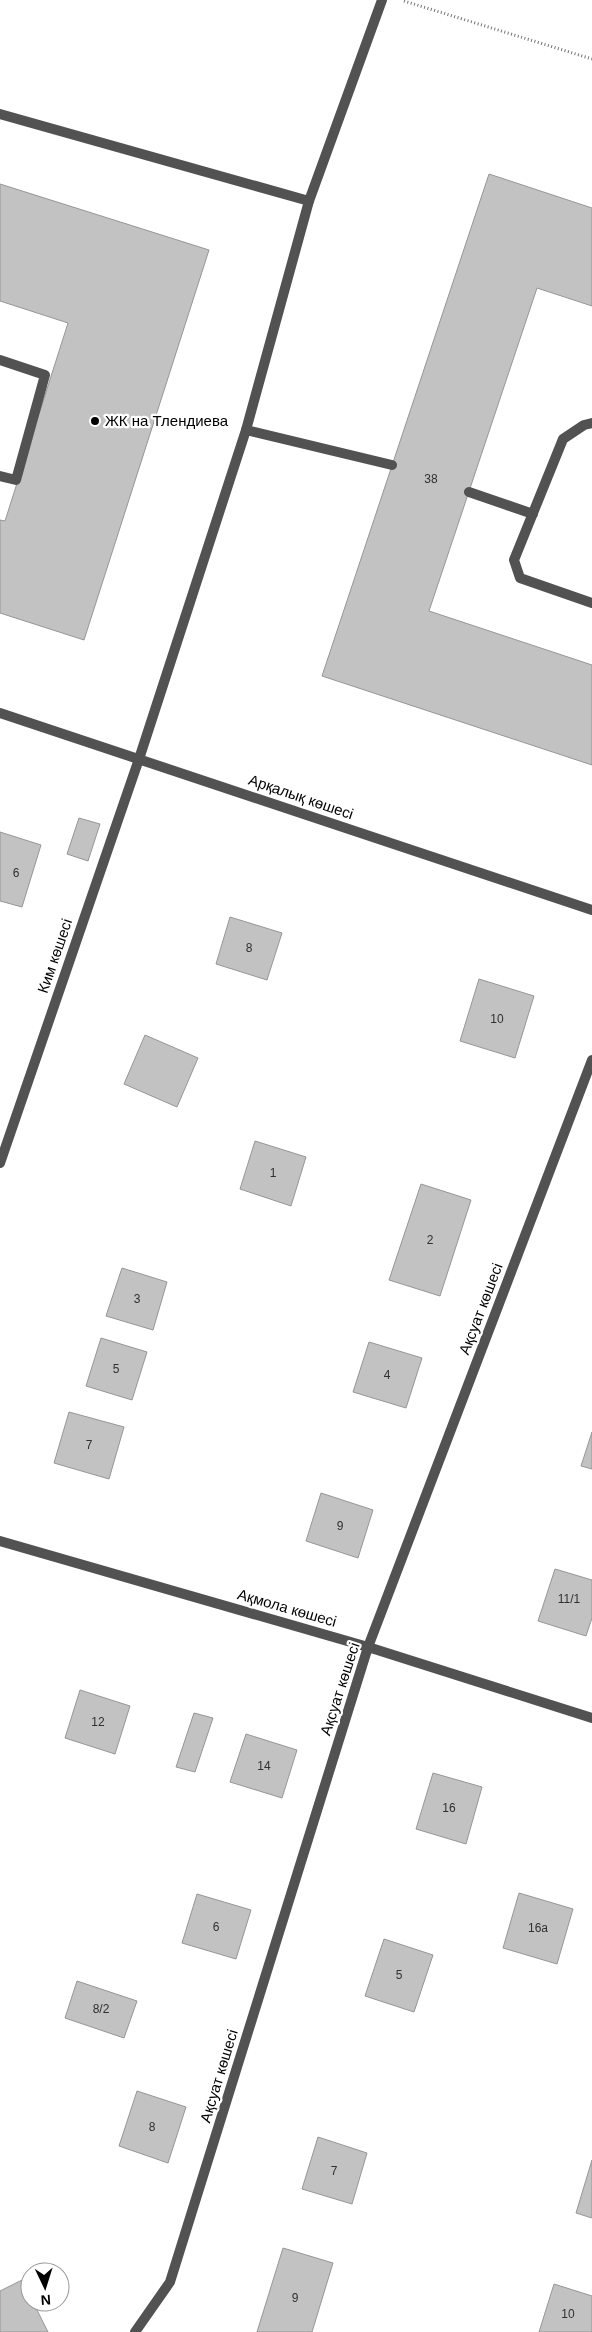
<svg xmlns="http://www.w3.org/2000/svg" width="592" height="2332" viewBox="0 0 592 2332" font-family="Arial,sans-serif">
<style>
.building{fill:#c2c2c2;stroke:#969696}
.lines{fill:none;stroke-linecap:round;stroke-linejoin:round}
.path{stroke:#747474;stroke-width:3;stroke-dasharray:1 2.5;stroke-linecap:butt}
.lane{stroke:#525252;stroke-width:10}
.street{stroke:#525252;stroke-width:10}
.poi-dot{fill:#000;stroke:#fff;stroke-width:2}
.labels{text-anchor:middle;stroke-width:4.5;stroke-linejoin:round;paint-order:stroke}
.number-label{font-size:12px;fill:#303030}
.poi-label{font-size:15px;fill:#000;stroke:#fff;text-anchor:start}
.street-label{font-size:15px;fill:#000;stroke:#fff}
</style>
<rect width="100%" height="100%" fill="#fff"/>
<path class="building" d="M489 174 592 208V306L537 288 429 611 592 665V765L322 676Z
M0 184 209 250 84 640 0 613V520L5 521 68 323 0 301Z
M79 818 100 824 88 861 67 854Z
M0 832 41 845 22 907 0 901Z
M230 917 282 933 267 980 216 964Z
M479 979 534 996 515 1058 460 1041Z
M145 1035 198 1058 177 1107 124 1084Z
M255 1141 306 1157 291 1206 240 1189Z
M421 1184 471 1200 440 1296 389 1280Z
M122 1268 167 1282 153 1330 106 1316Z
M101 1338 147 1352 132 1400 86 1386Z
M369 1342 422 1358 406 1408 353 1392Z
M69 1412 124 1427 109 1479 54 1463Z
M592 1432V1469L581 1466Z
M321 1493 373 1510 358 1558 306 1541Z
M555 1569 592 1580V1618L586 1636 538 1621Z
M80 1690 130 1706 115 1754 65 1738Z
M194 1713 213 1718 195 1772 176 1767Z
M246 1734 297 1750 282 1798 230 1782Z
M433 1773 482 1787 466 1844 416 1829Z
M519 1893 573 1909 557 1964 503 1948Z
M197 1894 251 1910 236 1959 182 1943Z
M384 1939 433 1955 414 2012 365 1996Z
M77 1981 137 2001 124 2038 65 2018Z
M137 2091 186 2107 168 2163 119 2146Z
M318 2137 367 2153 352 2204 302 2189Z
M592 2160V2218L576 2213Z
M283 2248 333 2263 312 2332H257Z
M22 2280 30 2296V2302H33L48 2332H0V2291Z
M554 2284 592 2296V2332H539Z"/>
<g class="lines">
<path class="path" d="M404 1 592 59"/>
<path class="lane" d="M0 114 309 201
M0 360 45 375 16 480 0 476
M592 423 584 425 563 439 514 560 520 578 592 603
M246 430 392 465
M469 492 533 514"/>
<path class="street" d="M0 713 592 910
M0 1163 139 759 246 430 309 201 382 0
M0 1541 368 1647 592 1718
M135 2332 170 2282 368 1647 592 1060"/>
</g>
<circle class="poi-dot" cx="95" cy="421" r="5"/>
<g class="labels">
<g class="number-label">
<text x="431" y="483">38</text>
<text x="16" y="877">6</text>
<text x="249" y="952">8</text>
<text x="497" y="1023">10</text>
<text x="273" y="1177">1</text>
<text x="430" y="1244">2</text>
<text x="137" y="1303">3</text>
<text x="116" y="1373">5</text>
<text x="387" y="1379">4</text>
<text x="89" y="1449">7</text>
<text x="340" y="1530">9</text>
<text x="569" y="1603">11/1</text>
<text x="98" y="1726">12</text>
<text x="264" y="1770">14</text>
<text x="449" y="1812">16</text>
<text x="216" y="1931">6</text>
<text x="538" y="1932">16а</text>
<text x="399" y="1979">5</text>
<text x="101" y="2013">8/2</text>
<text x="152" y="2131">8</text>
<text x="334" y="2175">7</text>
<text x="295" y="2302">9</text>
<text x="568" y="2318">10</text>
</g>
<g class="poi-label">
<text x="105" y="426">ЖК на Тлендиева</text>
</g>
<g class="street-label">
<text transform="translate(301 797) rotate(19)" y="5">Арқалық көшесі</text>
<text transform="translate(55 956) rotate(-71)" y="5">Ким көшесі</text>
<text transform="translate(481 1309) rotate(-69)" y="5">Ақсуат көшесі</text>
<text transform="translate(287 1608) rotate(16)" y="5">Ақмола көшесі</text>
<text transform="translate(340 1689) rotate(-72)" y="5">Ақсуат көшесі</text>
<text transform="translate(219 2076) rotate(-73)" y="5">Ақсуат көшесі</text>
</g>
</g>
<g transform="translate(45 2287) rotate(176)"><circle r="24" fill="#ffffff" stroke="#999999"/>
<path d="M0-4L9 19L0 12L-9 19Z" fill="#000000"/>
<text y="-8" font-size="14" font-weight="bold" text-anchor="middle" fill="#000000">N</text>
</g>
</svg>
